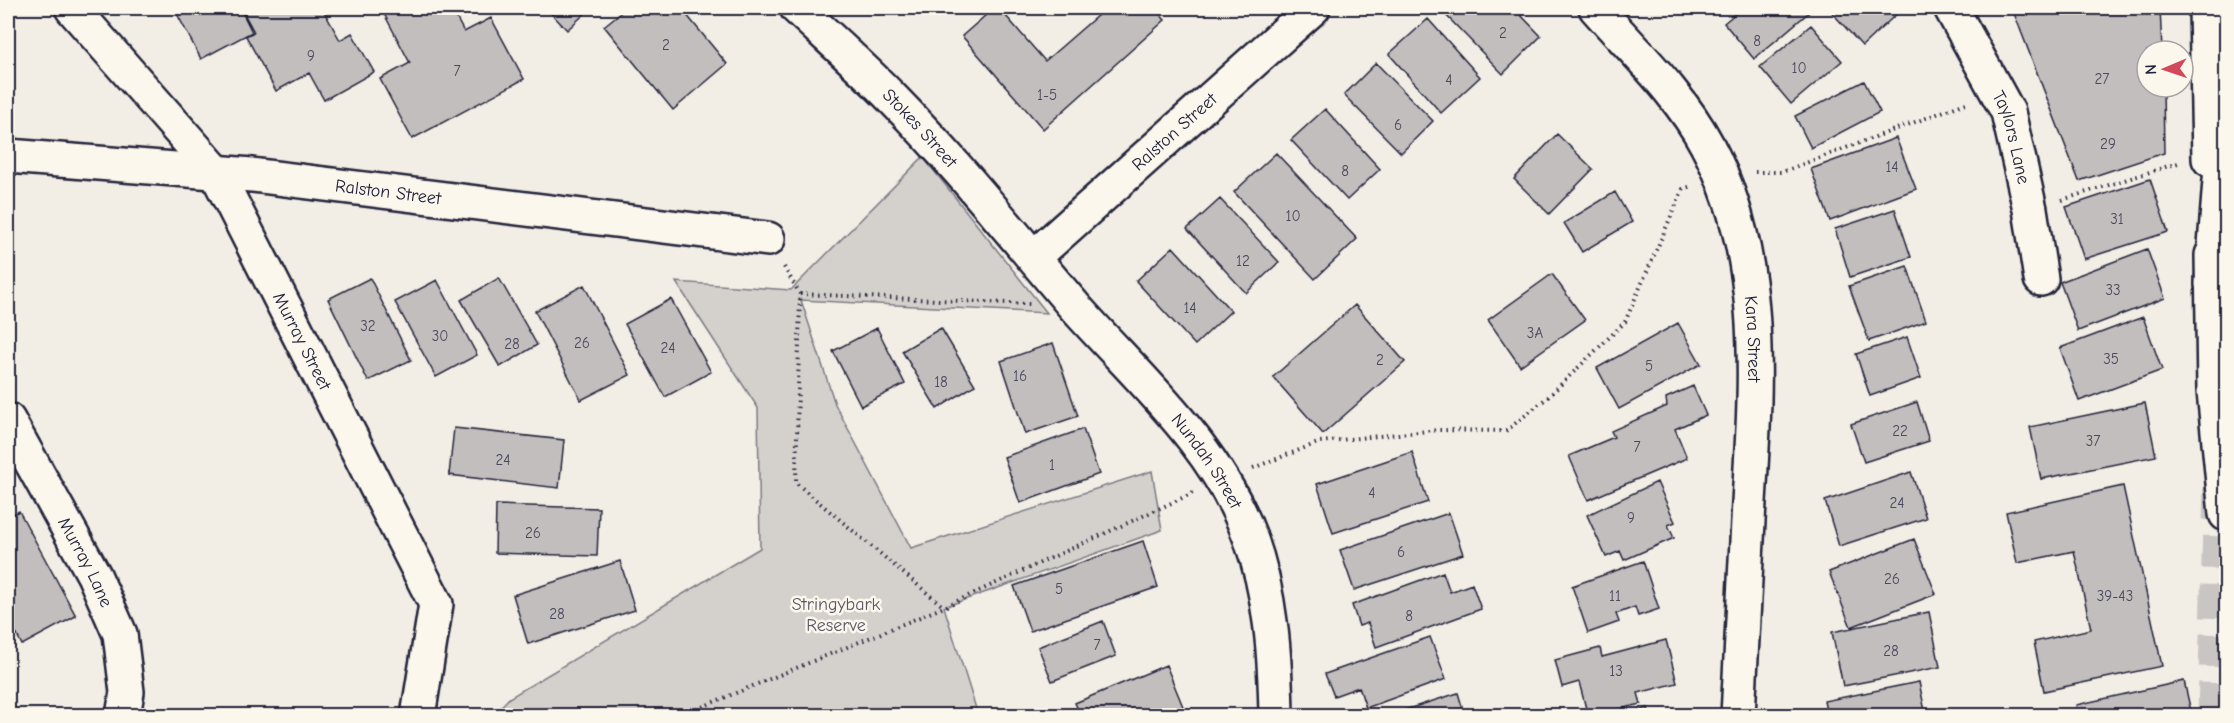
<svg xmlns="http://www.w3.org/2000/svg" width="2234" height="723" viewBox="0 0 2234 723" font-family="'Comic Neue',sans-serif">
<style>
.green{fill:#d4d1cc;stroke:#7b7a84;stroke-width:1.5}
.building{fill:#c2bebe;stroke:#22223b;stroke-width:1.5}
.lines{fill:none;stroke-linecap:round;stroke-linejoin:round}
.highway-tunnel{stroke:#c8c5c3;stroke-width:33;stroke-dasharray:33 16;stroke-linecap:butt}
.street-casing{stroke:#22223b;stroke-width:38}
.primary-casing{stroke:#22223b;stroke-width:38}
.highway-casing{stroke:#22223b;stroke-width:38}
.path{stroke:#22223b;stroke-width:4;stroke-dasharray:1.5 4.5;stroke-linecap:butt}
.street{stroke:#fbf7ec;stroke-width:33}
.primary{stroke:#fbf7ec;stroke-width:33}
.highway{stroke:#fbf7ec;stroke-width:33}
.labels{text-anchor:middle;stroke-width:5;stroke-linejoin:round;paint-order:stroke}
.number-label{font-size:15px;fill:#4a495c}
.street-label{font-size:18px;fill:#22223b;stroke:#fbf7ec}
.park-label{font-size:18px;fill:#575766;stroke:#fbf7ec}
</style>
<rect width="100%" height="100%" fill="#f2eee5"/>
<filter id="ink" filterUnits="userSpaceOnUse"><feTurbulence type="fractalNoise" baseFrequency=".0167" numOctaves="2"/><feDisplacementMap in="SourceGraphic" scale="12" xChannelSelector="R" yChannelSelector="G"/><feConvolveMatrix kernelMatrix="1 2 1 2 8 2 1 2 1" color-interpolation-filters="sRGB"/></filter>
<g filter="url(#ink)">
<path class="green" d="M923 157 1047 313 801 300 835 404 911 548 1152 471 1162 530 944 607 978 715H493L509 698 760 548 758 408 676 282 791 290Z"/>
<path class="building" d="M174 8H240L252 32 201 59Z
M241 8H322L340 40 352 33 374 72 324 100 309 73 276 91 246 36 254 32Z
M381 8H451L464 32 491 18 524 79 412 139 380 79 410 63Z
M546 8H591L567 30Z
M626 8H681L727 64 673 110 604 26Z
M930 8H943L935 14Z
M994 8H999L1045 61 1098 15 1091 8H1154L1165 20 1043 129 962 36Z
M1439 8H1514L1541 36 1503 74Z
M1742 8H1814L1754 59 1724 23Z
M1828 8H1903L1862 46Z
M2012 8H2160L2162 51H2147V87H2163L2164 153 2079 181Z
M1428 19 1480 77 1441 113 1389 54Z
M1811 25 1842 61 1791 104 1760 67Z
M1376 63 1433 121 1401 153 1344 95Z
M1864 81 1880 112 1811 148 1795 116Z
M1325 109 1380 169 1347 200 1291 140Z
M1557 134 1593 169 1549 214 1514 179Z
M1896 138 1916 189 1830 221 1811 169Z
M1276 153 1357 239 1315 279 1234 192Z
M2150 179 2168 232 2084 259 2066 207Z
M1615 192 1632 222 1582 252 1564 223Z
M1220 199 1279 262 1246 293 1187 229Z
M1895 209 1911 257 1850 277 1835 229Z
M1173 247 1231 311 1195 345 1136 281Z
M2147 249 2165 298 2078 331 2060 282Z
M1907 266 1926 321 1869 341 1849 286Z
M1552 274 1585 320 1520 366 1488 320Z
M370 278 411 360 368 381 328 299Z
M499 278 537 345 500 367 461 300Z
M437 280 477 355 436 377 395 302Z
M584 285 630 375 581 400 535 311Z
M671 299 711 372 665 397 625 324Z
M1355 305 1405 362 1323 434 1273 377Z
M2143 317 2162 370 2079 401 2060 348Z
M1678 323 1701 364 1619 409 1597 368Z
M877 328 905 384 861 406 833 351Z
M941 328 975 385 937 409 902 351Z
M1907 337 1921 378 1870 396 1856 354Z
M1053 343 1078 416 1025 434 1001 361Z
M1693 386 1706 415 1675 429 1687 458 1588 500 1569 456 1614 437 1611 431 1667 406 1666 398Z
M1917 402 1929 441 1864 462 1851 424Z
M2145 403 2156 456 2041 479 2030 427Z
M454 428 564 440 559 488 449 475Z
M1083 429 1099 474 1020 503 1004 457Z
M1412 452 1428 502 1333 533 1317 484Z
M1911 472 1926 518 1839 546 1825 501Z
M1657 482 1675 522 1668 525 1674 538 1624 560 1620 551 1606 557 1587 515Z
M2123 486 2162 666 2044 691 2034 642 2091 629 2074 551 2017 563 2006 512Z
M496 505 599 508 597 556 495 553Z
M19 511 76 616 22 645 8 617V517Z
M1449 513 1463 554 1354 590 1340 550Z
M1914 539 1936 594 1851 627 1829 572Z
M1143 541 1158 587 1030 631 1014 586Z
M620 561 635 610 528 644 513 595Z
M1643 561 1659 609 1638 616 1635 607 1616 614 1619 622 1588 633 1572 586Z
M1443 572 1450 592 1472 584 1481 609 1376 647 1368 623 1359 626 1352 605Z
M1929 612 1940 667 1843 686 1832 632Z
M1103 621 1116 656 1052 681 1038 647Z
M1430 637 1446 679 1366 708 1359 687 1334 696 1325 674Z
M1666 640 1677 683 1638 693 1641 704 1588 716 1579 682 1562 687 1555 660 1600 648 1602 657Z
M1166 665 1186 714 1081 716 1075 703Z
M2184 681 2192 716H2078L2076 705Z
M1919 682 1926 716H1827L1824 701Z
M1458 693 1465 716H1386Z
M1038 708 1041 716H1018Z
M1648 708 1650 716H1620Z"/>
<g class="lines">
<path class="highway-tunnel" d="M2214 716 2220 483"/>
<defs>
<g id="street">
<path id="s1" d="M72 8 216 172 436 604 418 716"/>
<path id="s2" d="M797 8C829 38 862 67 893 99 957 164 1015 237 1075 307 1138 378 1216 445 1250 537 1271 594 1275 655 1276 716"/>
<path id="s3" d="M1596 8C1634 51 1680 94 1707 145 1766 255 1756 382 1749 502 1746 573 1742 644 1738 716"/>
<path id="s4" d="M1951 8 2008 112 2030 209 2041 279"/>
<path id="s5" d="M8 156 252 175 768 239"/>
<path id="s6" d="M1034 257 1313 8"/>
<path id="s7" d="M8 420 94 575 120 634 127 692 123 716"/>
</g>
<path id="primary" d="M2206 8 2209 159
M2212 255 2214 391 2226 514"/>
<path id="highway" d="M2212 284 2226 103"/>
</defs>
<use href="#street" class="street-casing"/>
<use href="#primary" class="primary-casing"/>
<use href="#highway" class="highway-casing"/>
<path class="path" d="M1755 172H1782L1966 103
M2062 200 2178 163
M784 267 800 294 796 483 944 607
M800 294 1030 304
M1253 468 1320 442 1438 430 1506 431 1548 397 1625 322 1683 189 1692 186
M462 715 464 716
M680 716 944 607 1193 493"/>
<use href="#street" class="street"/>
<use href="#primary" class="primary"/>
<use href="#highway" class="highway"/>
</g>
</g>
<g class="labels">
<g class="number-label">
<text x="1503" y="38">2</text>
<text x="1757" y="46">8</text>
<text x="666" y="50">2</text>
<text x="311" y="61">9</text>
<text x="1799" y="73">10</text>
<text x="457" y="76">7</text>
<text x="2102" y="84">27</text>
<text x="1449" y="85">4</text>
<text x="1047" y="100">1-5</text>
<text x="1398" y="130">6</text>
<text x="2108" y="149">29</text>
<text x="1892" y="172">14</text>
<text x="1345" y="176">8</text>
<text x="1293" y="221">10</text>
<text x="2117" y="224">31</text>
<text x="1243" y="266">12</text>
<text x="2113" y="295">33</text>
<text x="1190" y="313">14</text>
<text x="368" y="331">32</text>
<text x="1535" y="338">3A</text>
<text x="440" y="341">30</text>
<text x="582" y="348">26</text>
<text x="512" y="349">28</text>
<text x="668" y="353">24</text>
<text x="2111" y="364">35</text>
<text x="1380" y="365">2</text>
<text x="1649" y="371">5</text>
<text x="1020" y="381">16</text>
<text x="941" y="387">18</text>
<text x="1900" y="436">22</text>
<text x="2093" y="446">37</text>
<text x="1637" y="452">7</text>
<text x="503" y="465">24</text>
<text x="1052" y="470">1</text>
<text x="1372" y="498">4</text>
<text x="1897" y="508">24</text>
<text x="1631" y="523">9</text>
<text x="533" y="538">26</text>
<text x="1401" y="557">6</text>
<text x="1892" y="584">26</text>
<text x="1059" y="594">5</text>
<text x="1615" y="601">11</text>
<text x="2115" y="601">39-43</text>
<text x="557" y="619">28</text>
<text x="1409" y="621">8</text>
<text x="1097" y="650">7</text>
<text x="1891" y="656">28</text>
<text x="1616" y="676">13</text>
</g>
<g class="street-label">
<text dy="6" stroke="none"><textPath href="#s2" startOffset="172">Stokes Street</textPath></text>
<text dy="6" stroke="none"><textPath href="#s6" startOffset="188">Ralston Street</textPath></text>
<text dy="6" stroke="none"><textPath href="#s4" startOffset="144">Taylors Lane</textPath></text>
<text dy="6" stroke="none"><textPath href="#s5" startOffset="382">Ralston Street</textPath></text>
<text dy="6" stroke="none"><textPath href="#s3" startOffset="378">Kara Street</textPath></text>
<text dy="6" stroke="none"><textPath href="#s1" startOffset="408">Murray Street</textPath></text>
<text dy="6" stroke="none"><textPath href="#s2" startOffset="612">Nundah Street</textPath></text>
<text dy="6" stroke="none"><textPath href="#s7" startOffset="162">Murray Lane</textPath></text>
</g>
<g class="park-label">
<text x="836" y="610">Stringybark<tspan x="836" dy="21">Reserve</tspan></text>
</g>
</g>
<rect width="2234" height="723" fill="none" stroke="#fbf7ec" stroke-width="30"/>
<rect x="15" y="15" width="2204" height="693" fill="none" stroke="#22223b" stroke-width="2" filter="url(#ink)"/>
<g transform="translate(2165 69) rotate(268)"><circle r="28" fill="#fbf7ec" stroke="#a4a2a5" stroke-width="1.5"/>
<path d="M0-4.5L10 22L0 15L-10 22Z" fill="#d1495b"/>
<text y="-9" font-size="16" font-weight="bold" text-anchor="middle" fill="#22223b">N</text>
</g>
</svg>
